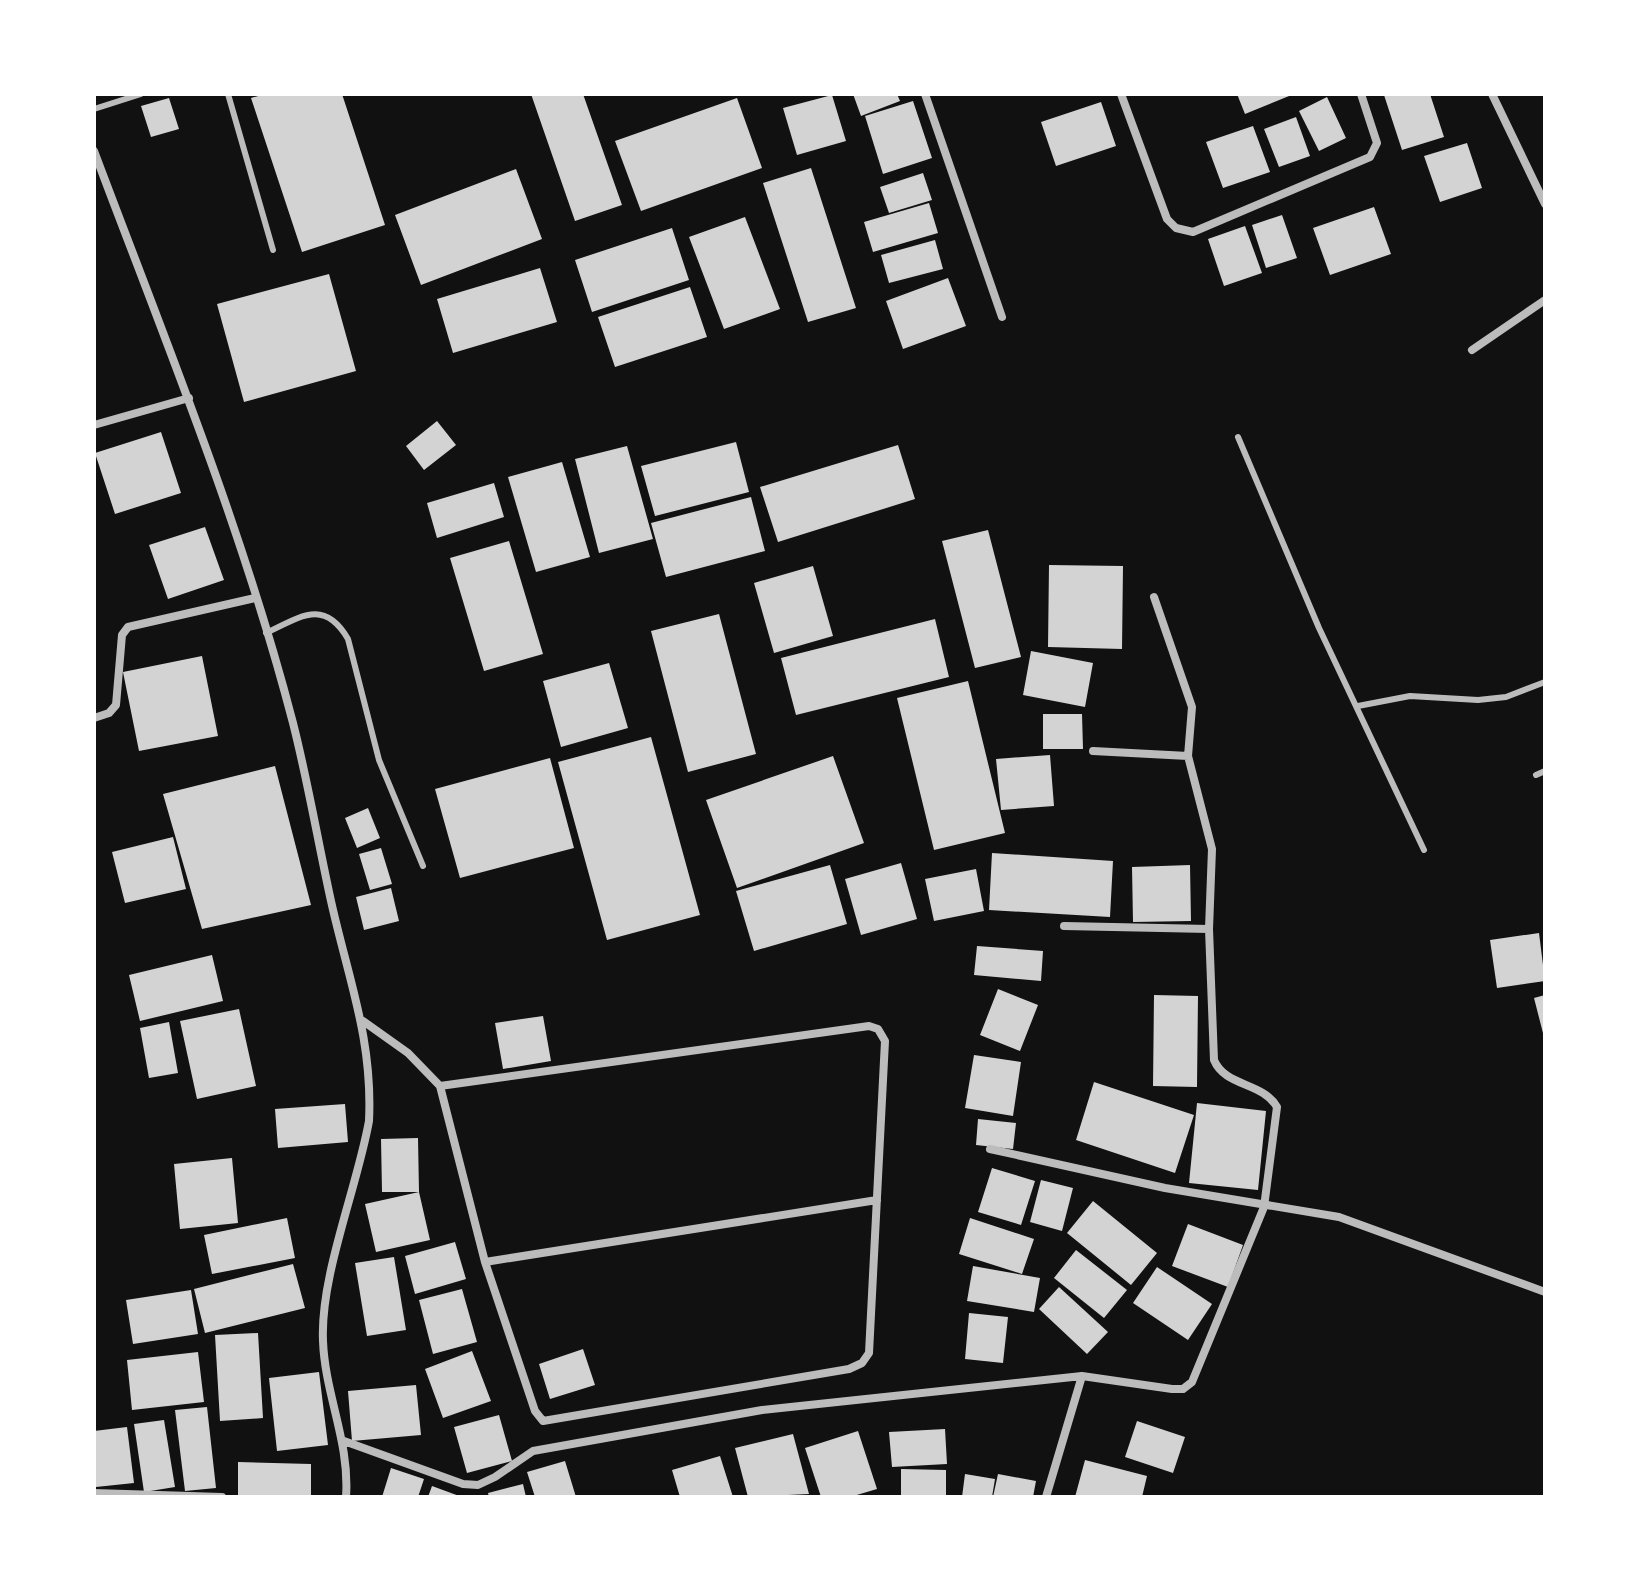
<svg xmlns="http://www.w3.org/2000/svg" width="1639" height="1591" viewBox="0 0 1639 1591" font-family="'Alegreya Sans',sans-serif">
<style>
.building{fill:#d3d3d3}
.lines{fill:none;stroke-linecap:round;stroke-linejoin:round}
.service{stroke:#bcbcbc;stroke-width:6}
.minor{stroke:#bcbcbc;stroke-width:8}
</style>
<rect width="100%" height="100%" fill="#111"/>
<path class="building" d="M265 94H342L385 225 302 252 251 98Z
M531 94H583L622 205 575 221Z
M853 94H897L900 101 861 116Z
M1237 94H1294L1245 114Z
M1430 94 1444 137 1402 150 1384 95Z
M832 95 846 141 797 155 783 108Z
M1327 97 1346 138 1319 151 1299 111Z
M169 98 179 129 151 137 141 106Z
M737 98 762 168 641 211 615 141Z
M913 101 932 158 883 174 865 116Z
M1101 102 1116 146 1056 166 1041 122Z
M1296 117 1310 156 1279 167 1264 129Z
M1253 126 1270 172 1223 188 1206 142Z
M1467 143 1482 188 1440 202 1424 156Z
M811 168 856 308 808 322 763 183Z
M516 169 542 239 421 285 395 215Z
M923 173 932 200 889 213 880 187Z
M929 203 938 233 873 252 864 222Z
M1374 207 1391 254 1330 275 1313 228Z
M1282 215 1297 258 1266 268 1252 225Z
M745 217 780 309 724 329 689 237Z
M1245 226 1262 273 1224 286 1208 239Z
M672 228 689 280 592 312 575 260Z
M935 240 943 269 889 283 881 255Z
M540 268 557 322 453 353 437 299Z
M329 274 356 371 244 402 217 304Z
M948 278 966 326 903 349 886 301Z
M690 287 707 337 615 367 598 317Z
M437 421 456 445 424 470 406 446Z
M161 432 181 493 115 514 95 453Z
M736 442 749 492 655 516 641 466Z
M898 445 915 499 778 542 760 487Z
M627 446 653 539 599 553 575 459Z
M562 462 590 557 536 572 508 477Z
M494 483 504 517 437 538 427 503Z
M751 497 765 551 666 577 651 523Z
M205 527 224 580 168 599 149 545Z
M988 530 1021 657 975 668 942 541Z
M509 541 543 654 484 671 450 558Z
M1049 565 1123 566 1122 649 1048 647Z
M813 566 833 636 774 653 754 583Z
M719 614 756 754 688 772 651 631Z
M935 619 949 677 796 715 781 658Z
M1031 651 1093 663 1085 707 1023 695Z
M202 656 218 736 139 751 123 672Z
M609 663 628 728 561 747 543 681Z
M968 681 1005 833 934 850 897 698Z
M1043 714H1082L1083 749H1043Z
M651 737 700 915 607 940 558 762Z
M1050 755 1054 806 1001 810 996 759Z
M833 756 864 843 737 888 706 800Z
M550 758 574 848 460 878 435 789Z
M275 766 311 905 202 929 163 794Z
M368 808 380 838 357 848 345 818Z
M173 837 186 889 125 903 112 852Z
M381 848 392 884 370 890 359 854Z
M992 853 1113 861 1110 917 989 910Z
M901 863 917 919 861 935 845 879Z
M830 865 847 924 754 951 736 891Z
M1190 865 1191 921 1133 922 1132 867Z
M976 869 984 911 934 921 925 879Z
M391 888 399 921 364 930 356 897Z
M1539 933 1545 981 1497 988 1490 940Z
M977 946 1043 951 1041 981 974 975Z
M212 955 223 1001 140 1021 129 975Z
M998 989 1038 1005 1020 1051 980 1035Z
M1154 995 1198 996 1197 1087 1153 1086Z
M1545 995V1036L1544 1037 1534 998Z
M239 1009 256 1086 197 1099 180 1021Z
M543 1016 551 1061 503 1069 495 1023Z
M169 1022 178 1073 149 1078 140 1028Z
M974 1055 1021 1062 1013 1116 965 1108Z
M1094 1082 1194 1115 1175 1173 1076 1140Z
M1197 1103 1266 1111 1258 1190 1189 1183Z
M345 1104 348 1142 278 1148 275 1109Z
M978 1119 1016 1123 1013 1149 976 1145Z
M418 1138 419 1192H382L381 1139Z
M232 1158 238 1223 180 1229 174 1164Z
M992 1168 1035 1181 1021 1225 978 1212Z
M1041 1180 1073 1188 1062 1231 1030 1222Z
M419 1192 430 1240 376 1252 365 1204Z
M1093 1201 1157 1253 1131 1285 1067 1233Z
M287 1218 295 1258 212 1274 204 1235Z
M970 1218 1034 1239 1022 1274 959 1254Z
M1188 1224 1243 1245 1228 1287 1172 1266Z
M455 1242 466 1279 415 1294 405 1256Z
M1076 1250 1127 1290 1104 1318 1054 1278Z
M394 1257 406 1330 367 1336 355 1263Z
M293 1264 305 1308 205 1333 194 1289Z
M973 1266 1040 1278 1034 1312 967 1301Z
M1157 1267 1212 1304 1188 1340 1133 1303Z
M1059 1287 1108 1332 1087 1354 1039 1309Z
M462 1289 477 1342 433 1354 419 1300Z
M191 1290 198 1334 133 1344 126 1300Z
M969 1313 1008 1317 1003 1363 965 1359Z
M258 1333 263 1418 220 1421 215 1335Z
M583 1349 595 1385 550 1399 539 1364Z
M472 1351 491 1401 443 1418 425 1369Z
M198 1352 204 1402 132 1410 127 1360Z
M319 1372 328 1445 277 1451 269 1378Z
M416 1385 421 1435 352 1441 348 1391Z
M207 1407 216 1488 185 1491 175 1410Z
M499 1415 512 1461 467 1473 454 1427Z
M164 1420 175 1487 144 1492 134 1424Z
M1137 1421 1185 1437 1173 1473 1125 1457Z
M127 1427 134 1483 96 1487 94 1431Z
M945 1429 947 1464 892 1467 889 1432Z
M858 1431 877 1489 850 1497H821L805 1448Z
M793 1434 809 1494 748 1497 735 1448Z
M720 1456 733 1497H680L672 1470Z
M1085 1460 1147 1476 1142 1497H1075Z
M565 1461 576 1497H535L527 1472Z
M238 1462 311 1464V1497H238Z
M391 1468 424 1479 418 1497H382Z
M901 1469 946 1470V1497H901Z
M965 1474 995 1479 992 1497H962Z
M998 1474 1036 1481 1033 1497H993Z
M523 1484 526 1497H489L488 1493Z
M432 1486 462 1497H428Z"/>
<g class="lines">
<path class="service" d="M228 94 273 250
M94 109 141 94
M1238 437 1319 628 1424 850
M266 633C300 617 324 598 348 639L379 760 423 866
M1358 706 1410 696 1478 700 1506 697 1545 682
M1536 775 1545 771"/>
<path class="minor" d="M925 94 1002 317
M1121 94 1167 219 1176 228 1193 232 1370 157 1377 143 1361 94
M1492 94 1545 204
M94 151C165 340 242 527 293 723 308 782 318 842 331 901 348 978 373 1039 369 1121 357 1188 320 1276 323 1341 325 1395 350 1442 346 1497
M1472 350 1545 300
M94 425 189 398
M94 718 109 713 116 705 122 635 128 627 255 598
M1093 751 1188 756
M1064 926 1209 929
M363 1021 408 1053 440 1086 869 1026 878 1029 885 1041 869 1353 862 1363 849 1369 543 1421 535 1411 485 1262 440 1086
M990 1149 1165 1188 1339 1217 1545 1292
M485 1262 877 1200
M344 1441 463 1484 478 1485 495 1477 533 1451 762 1410 1082 1376 1172 1389H1183L1192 1382 1264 1207 1277 1107C1263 1082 1225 1087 1214 1060L1209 929 1212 849 1188 756 1192 707 1154 597
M94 1493 222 1497
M1046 1497 1082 1376"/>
</g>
<rect width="1639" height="1591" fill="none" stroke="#ffffff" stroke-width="192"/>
</svg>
